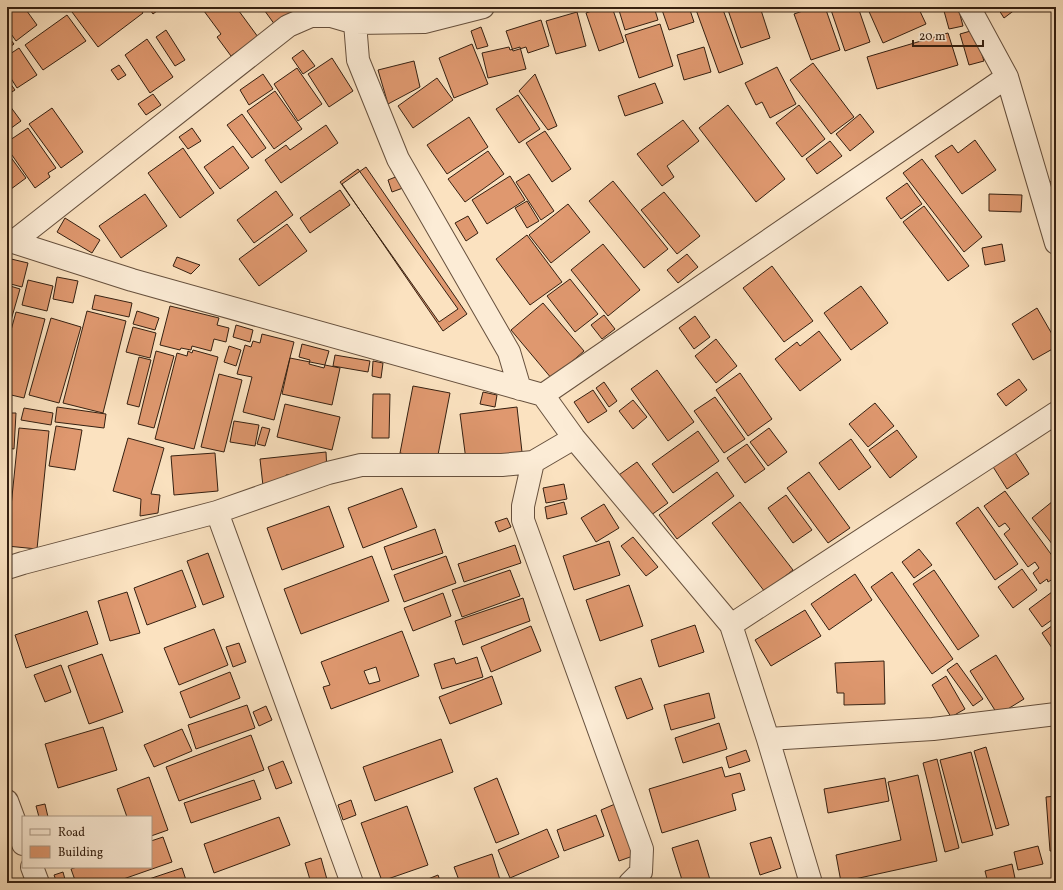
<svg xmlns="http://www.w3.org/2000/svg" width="1063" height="890" viewBox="0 0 1063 890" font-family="Vollkorn,serif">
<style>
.building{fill:#df986f;stroke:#352011;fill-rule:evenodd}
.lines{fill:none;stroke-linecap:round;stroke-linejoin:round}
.minor-casing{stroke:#66503d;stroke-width:24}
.minor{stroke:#fcecd6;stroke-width:22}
</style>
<rect width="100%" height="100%" fill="#fbe2c0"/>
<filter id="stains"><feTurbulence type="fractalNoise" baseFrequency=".005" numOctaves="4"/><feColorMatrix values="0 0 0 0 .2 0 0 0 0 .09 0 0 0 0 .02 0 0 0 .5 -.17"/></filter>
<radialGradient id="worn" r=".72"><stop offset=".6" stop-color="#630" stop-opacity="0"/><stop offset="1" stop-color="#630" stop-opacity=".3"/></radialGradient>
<path class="building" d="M7 7H24L37 25 16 41 7 28Z
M78 7H139L143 13 98 47 72 12Z
M148 7H162L153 14Z
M201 7H236L258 37 231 56 217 37 221 34Z
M262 7H297L298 9 275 25Z
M396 7H422L399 15Z
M603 7H612L624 42 599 51 586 13Z
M618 7H654L658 20 625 30Z
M661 7H689L694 22 669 30Z
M695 7H722L743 64 719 73Z
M727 7H760L770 38 741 48Z
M814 7H825L840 50 811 60 794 14Z
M830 7H858L870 42 845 51Z
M867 7H918L926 24 883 43Z
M958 7 963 26 949 29 944 11Z
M997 7H1014L1016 9 1004 18Z
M577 12 586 46 556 54 546 21Z
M67 15 86 41 43 70 25 45Z
M541 20 549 46 528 53 526 47 513 51 506 31Z
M660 24 673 66 639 78 625 35Z
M481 27 488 46 477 49 471 31Z
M166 30 185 60 175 66 156 37Z
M974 30 984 61 969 65 960 34Z
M948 33 958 65 877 89 867 57Z
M7 35 14 44 7 49Z
M147 39 173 77 150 93 125 55Z
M472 44 488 84 454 98 439 58Z
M509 47 510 50 520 47 526 69 488 78 482 53Z
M704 47 711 72 684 80 677 55Z
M19 48 37 75 17 88 7 72V56Z
M303 50 315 66 303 74 292 58Z
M332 58 353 91 329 107 308 74Z
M414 61 420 87 388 104 378 70Z
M813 63 854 117 831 134 790 80Z
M119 65 126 75 118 80 111 70Z
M777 67 796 104 770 118 762 102 756 105 745 83Z
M297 68 322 104 298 121 274 84Z
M263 74 273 89 249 105 240 90Z
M535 74 557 126 548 130 519 91Z
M437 78 453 100 413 128 398 106Z
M7 79 15 90 7 95Z
M655 83 663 103 625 116 618 96Z
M275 91 302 129 274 149 247 111Z
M153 94 161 105 146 115 138 104Z
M518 95 540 129 519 143 496 109Z
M7 102 21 121 7 131Z
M728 105 785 179 756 202 699 128Z
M799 105 825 139 802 157 776 123Z
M52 108 83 152 61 168 29 124Z
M242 114 266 148 252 158 227 125Z
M860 114 874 132 850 151 836 134Z
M469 117 488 147 447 174 427 145Z
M683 120 699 141 667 166 674 177 662 186 637 154Z
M326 125 338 143 281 183 265 160 286 145 290 150Z
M28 128 56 168 48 173 50 177 35 188 7 148V142Z
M192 128 201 141 188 149 179 137Z
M545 131 571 169 552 182 526 143Z
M975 140 996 170 962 194 935 156 952 145 958 153Z
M830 141 842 156 817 174 806 159Z
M233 146 249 168 220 189 204 167Z
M183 148 214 193 180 218 148 173Z
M488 151 504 174 465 202 448 179Z
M7 152 26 178 7 192Z
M922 159 982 237 964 252 903 173Z
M366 167 467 314 443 331 342 184Z
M358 169 458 309 439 322 340 182Z
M529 174 554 211 541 220 516 182Z
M398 176 403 188 392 192 388 180Z
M510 176 525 200 487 224 472 200Z
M1056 180V196L1051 198 1047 183Z
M613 181 668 249 644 268 589 201Z
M907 183 922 204 901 219 886 198Z
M340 190 350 205 310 233 300 218Z
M276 191 293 215 254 243 237 220Z
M664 192 700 236 677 254 641 210Z
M145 194 167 226 121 258 99 226Z
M989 194 1022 195 1021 212 989 211Z
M527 201 539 221 527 228 515 208Z
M568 204 590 232 551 263 529 235Z
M924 206 969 266 948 281 903 222Z
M468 216 478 233 466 241 455 223Z
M65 218 100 240 92 253 57 232Z
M287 224 307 251 259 286 239 259Z
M527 235 562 282 530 305 496 259Z
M603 244 640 290 608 316 571 270Z
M1002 244 1005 261 985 265 982 248Z
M687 254 698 267 678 283 667 270Z
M177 257 200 265 191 274 173 266Z
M7 258 28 263 22 287 7 283Z
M772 266 813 321 784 342 743 288Z
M57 277 78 281 73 303 53 299Z
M570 279 598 314 575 332 547 296Z
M28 280 53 286 47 311 22 305Z
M7 285 20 289 7 334Z
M861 286 888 323 851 350 824 313Z
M95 295 132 303 129 317 92 309Z
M543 303 584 351 552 379 511 330Z
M170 306 219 318 217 325 229 328 226 342 214 339 211 351 192 346 191 350 181 348 180 350 160 345Z
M1037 308 1056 341V347L1033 360 1012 324Z
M87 311 126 321 103 413 63 403Z
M137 311 159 318 155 330 133 324Z
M16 312 45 319 24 398 7 394V345Z
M604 315 615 329 602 339 591 325Z
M695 316 710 337 694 349 679 328Z
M51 318 81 327 59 403 29 395Z
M236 325 253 330 250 342 233 337Z
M133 327 156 333 150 358 126 352Z
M819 331 841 360 800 391 775 359 797 342 800 346Z
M262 334 294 342 274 420 243 412 252 377 237 374 245 345 251 347 253 341 260 343Z
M716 339 737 366 716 383 695 356Z
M302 344 329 351 324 368 309 364 310 360 299 357Z
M229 346 241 350 236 366 224 362Z
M193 350 218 357 194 449 155 439 177 353 187 356 188 351 192 353Z
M156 351 174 356 154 428 138 424Z
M335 355 370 361 368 372 333 366Z
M139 357 151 360 139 407 127 404Z
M290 358 340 368 332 405 282 394Z
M373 361 383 363 381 378 372 376Z
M657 370 694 422 668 441 631 389Z
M740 373 772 419 748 436 716 390Z
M219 374 242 380 224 452 201 447Z
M1019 379 1027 390 1006 406 997 394Z
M604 382 617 401 609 407 596 388Z
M413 386 450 393 437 460 400 453Z
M593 390 607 411 588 423 574 402Z
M483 392 497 395 495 407 480 404Z
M373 394H390L389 438H372Z
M715 397 745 439 724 453 694 411Z
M633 400 647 417 633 429 619 411Z
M875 403 894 426 868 447 849 424Z
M285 404 340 417 332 450 277 437Z
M57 407 106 414 104 428 55 422Z
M517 407 522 452 466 460 460 414Z
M24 408 53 413 51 425 21 420Z
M7 413H16L14 449 7 448Z
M234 421 259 425 255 446 230 442Z
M56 426 82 430 75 470 49 466Z
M262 427 270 429 265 446 257 444Z
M19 428 49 431 37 549 7 546Z
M769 428 787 452 768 466 750 442Z
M897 430 917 457 890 478 869 450Z
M698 431 719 461 673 493 652 464Z
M128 438 164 448 151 494 160 495 158 513 140 516 141 499 113 491Z
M851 439 871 467 839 490 819 463Z
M747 444 765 469 745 483 727 458Z
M1012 448 1029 474 1007 489 990 462Z
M326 452 327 471 286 475V484L263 486 260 459Z
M215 453 218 491 174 495 171 456Z
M637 462 668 503 647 518 616 477Z
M717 472 734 496 677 539 659 515Z
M809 472 850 528 828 543 787 488Z
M564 484 567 499 546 503 543 488Z
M402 488 417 527 363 548 348 508Z
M1005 491 1056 561V577L1048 582 1047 579 1040 584 1033 573 1039 568 1035 562 1028 567 1004 534 1010 529 1005 523 999 527 984 506Z
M786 495 812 530 793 543 768 508Z
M1053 501 1056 505V549L1032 518Z
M564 502 567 514 547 519 545 507Z
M740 502 793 570 765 592 712 523Z
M604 504 619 528 596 542 581 518Z
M329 506 344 547 282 570 267 528Z
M978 507 1018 564 995 580 956 523Z
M507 518 511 527 499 532 495 522Z
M435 529 443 553 392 570 384 547Z
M633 537 658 567 646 576 621 546Z
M609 541 620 575 574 590 563 556Z
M515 545 521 563 464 582 458 564Z
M919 549 932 565 914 578 902 562Z
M208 553 224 597 203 605 187 561Z
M372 556 389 601 301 634 284 589Z
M446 556 456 583 404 602 394 575Z
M1022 569 1037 590 1013 608 998 587Z
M182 570 196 607 147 625 134 588Z
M510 570 520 596 462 617 452 590Z
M934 570 979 636 958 650 913 584Z
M892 572 953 659 932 674 871 587Z
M855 574 872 600 829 630 811 604Z
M629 585 643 626 600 641 586 600Z
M1056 589V617L1042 627 1029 609Z
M127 592 140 633 110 641 98 601Z
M443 593 451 616 413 631 404 608Z
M523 598 530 621 463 645 455 621Z
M805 610 821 636 771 666 755 640Z
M87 611 98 644 26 668 15 635Z
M1056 623V654L1042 633Z
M695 625 704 652 659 667 651 640Z
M531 626 541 651 491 672 481 647Z
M214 629 228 665 179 685 164 648Z
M402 631 419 676 331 709 323 687 330 685 321 662ZM376 667 380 681 369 684 364 671Z
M239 643 246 662 233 667 226 647Z
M102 654 123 712 89 724 68 666Z
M996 655 1024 699 998 715 970 671Z
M477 657 483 677 442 689 434 664 454 658 456 664Z
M884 661 885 704 844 705V693H837L835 663Z
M957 663 983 699 973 706 947 670Z
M61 665 71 692 45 702 34 675Z
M230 672 240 698 190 718 180 692Z
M492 676 502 704 450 724 439 697Z
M946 676 965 709 951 717 932 685Z
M641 678 653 709 627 719 615 687Z
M709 693 715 718 671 730 664 705Z
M247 705 255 728 196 749 188 725Z
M266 706 272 720 259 726 253 712Z
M719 723 727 749 683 763 675 738Z
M103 727 117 770 58 788 45 744Z
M182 729 192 751 154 767 144 745Z
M251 735 264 770 179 801 166 767Z
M441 739 453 772 375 801 363 767Z
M986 747 1009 825 996 829 974 751Z
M746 750 750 761 729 768 726 757Z
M971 752 993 835 962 843 940 760Z
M937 759 959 848 945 852 923 763Z
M283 761 292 783 276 789 268 767Z
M722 767 725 777 740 773 745 790 732 794 736 810 662 833 649 789Z
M918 775 937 861 841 882 836 855 901 840 888 782Z
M149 777 168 830 151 836V817H127L117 789Z
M497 778 519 834 496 843 474 788Z
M885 778 889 801 828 813 824 789Z
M254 780 261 799 191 823 184 803Z
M1056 796V851H1050L1046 797Z
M351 800 356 815 343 820 338 805Z
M45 804 48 817H39L36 806Z
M615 804 633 856 619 861 601 810Z
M407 806 428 865 382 881 361 823Z
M596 815 604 836 564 851 557 830Z
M279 817 290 845 214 873 204 844Z
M547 829 559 857 510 878 498 850Z
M163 837 172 862 112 883H76L71 869 77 867H151V841Z
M771 837 781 868 760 875 750 843Z
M698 840 711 883H683L672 848Z
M1038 846 1043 864 1018 870 1014 852Z
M492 854 501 883H460L454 867Z
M321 858 328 883H311L305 863Z
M1012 864 1016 883H988L985 871Z
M182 868 187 883H137Z
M63 872 66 883H57L54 875Z
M438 875 441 883H418Z"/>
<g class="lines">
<defs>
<path id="minor" d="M969 7 1007 77 1056 243
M355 23 358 60 398 159 509 352 520 389
M7 240 132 280 543 395 574 438 731 625 768 739 811 883
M13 242 288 26 311 16H331L355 23 424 22 483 7
M543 395 1007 77
M533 462 523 506V520L642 849 641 872 630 883
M217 512 352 883
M7 568 23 563 217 512 328 473 361 465H502L533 462 574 438
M731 625 1056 413
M768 739 933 729 1056 714
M7 801 23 844
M32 867 38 883"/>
</defs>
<use href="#minor" class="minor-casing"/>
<use href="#minor" class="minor"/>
</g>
<rect width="1063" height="890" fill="none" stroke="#fbe2c0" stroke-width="24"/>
<rect x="8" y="8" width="1047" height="874" fill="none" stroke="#352011" stroke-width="2"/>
<rect x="12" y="12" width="1039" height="866" fill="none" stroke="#352011"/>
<rect x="22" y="816" width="130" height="52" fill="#fcecd6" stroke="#ac9a87"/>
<rect x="30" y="829" width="20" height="6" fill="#fcecd6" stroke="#ac9a87"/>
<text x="58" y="836" font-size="12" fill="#352011">Road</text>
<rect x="30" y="846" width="20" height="12" fill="#df986f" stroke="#ac9a87"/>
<text x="58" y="856" font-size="12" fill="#352011">Building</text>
<path d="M913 40v6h70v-6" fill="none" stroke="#352011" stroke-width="2"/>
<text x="919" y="40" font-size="12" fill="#352011" stroke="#fcecd6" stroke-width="3" paint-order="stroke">20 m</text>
<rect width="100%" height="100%" filter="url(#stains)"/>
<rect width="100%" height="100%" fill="url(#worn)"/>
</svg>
